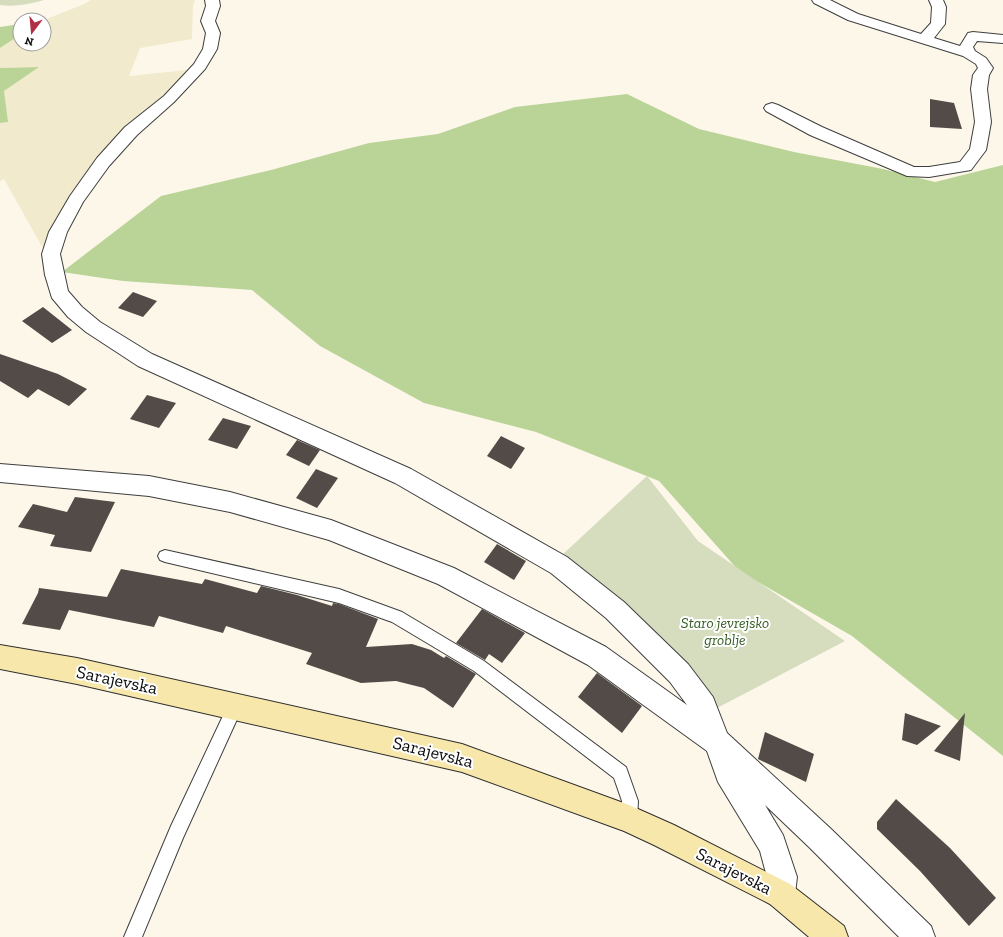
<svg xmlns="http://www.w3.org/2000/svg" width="1003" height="937" viewBox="0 0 1003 937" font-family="'Zilla Slab',serif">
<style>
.farmland{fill:#f1eacd}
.forest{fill:#bad498}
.cemetery{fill:#d6dcbe}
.building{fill:#534b48}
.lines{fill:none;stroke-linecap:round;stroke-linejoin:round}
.service-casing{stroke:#3e3e3e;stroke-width:2}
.minor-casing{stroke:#3e3e3e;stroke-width:2}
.secondary-casing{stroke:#2d2d2d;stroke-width:2}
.service{fill:#fff;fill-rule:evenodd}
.minor{fill:#fff;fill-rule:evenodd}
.secondary{fill:#f8e7aa;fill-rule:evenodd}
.labels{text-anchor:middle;stroke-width:4;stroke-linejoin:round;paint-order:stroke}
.park-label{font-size:15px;font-style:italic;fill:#345c21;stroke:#fff}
.near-street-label{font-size:18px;fill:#0b0b0b;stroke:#fff}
</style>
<rect width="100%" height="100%" fill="#fdf7ea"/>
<path class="farmland" d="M91 0H195L193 5 192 39 140 48 129 76 187 70 163 99 131 131 44 250 4 179 0 181V123L7 122 4 91 38 67 0 68V48L20 35V44H44V20L84 4Z"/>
<path class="forest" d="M20 24V35L0 48V27Z
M39 67 4 91 8 122 0 123V68Z
M627 94 699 129 794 152 883 169 935 182 1003 165V756L852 636 739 571 659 481 536 432 424 403 320 346 252 290 123 281 62 272 161 196 271 170 369 143 438 134 515 107Z"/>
<path class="cemetery" d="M0 0H44C30 4 15 7 0 5Z
M647 476 698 541 845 641 717 708 561 556Z"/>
<path class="building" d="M930 99 954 103 962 129 930 127Z
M133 292 157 301 143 317 118 308Z
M43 307 72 330 52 343 22 321Z
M0 354 58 374 87 389 69 406 38 389 28 398 0 381Z
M147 395 176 403 159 428 130 419Z
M223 418 251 426 237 449 208 440Z
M501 436 525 448 511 469 487 456Z
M297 440 320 450 309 466 286 455Z
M316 469 338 478 317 508 296 498Z
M75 497 115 502 91 552 50 546 55 535 18 527 33 504 67 512Z
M497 544 526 561 514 580 484 562Z
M121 569 202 584 205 579 257 593 261 586 297 595 332 606 333 603 339 604 378 619 366 647 412 644 431 650 444 658 446 656 476 674 453 708 424 688 396 681 361 683 306 664 312 653 226 626 223 633 159 616 154 627 69 610 60 630 22 624 38 593 39 588 107 597Z
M482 609 525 633 502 663 489 654 485 660 456 643Z
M597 673 642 706 622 733 578 697Z
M905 713 941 726 917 745 902 740Z
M965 713 960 761 934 751Z
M765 732 814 754 806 782 758 759Z
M896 799 950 848 996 898 969 926 920 871 877 829V822Z"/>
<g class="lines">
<defs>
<path id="service" d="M165 550 339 589 402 612 484 661 626 767 638 801 637 819 635 825 629 827 623 825 621 819 622 801 614 778 474 671 392 622 339 603 165 562 160 560 158 556 160 552Z
M235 698 240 701 243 706 183 838 142 937H124L171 826 230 701Z"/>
<path id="minor" d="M205 0H219L220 6 215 21 220 33 217 49 205 69 174 102 137 135 109 166 83 202 67 232 60 254 68 291 82 307 100 322 152 354 411 469 567 557 624 602 688 664 713 697 727 733 830 828 931 926 935 937H899L810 848 765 805 783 835 797 877 795 894 790 904 780 909 770 904 765 894 767 877 760 851 718 782 707 751 588 665 438 584 329 540 230 512 149 496 0 482V464L149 476 230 492 331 520 454 568 606 647 687 705 670 682 606 618 551 573 395 483 138 366 86 332 68 317 52 298 45 275 42 254 49 232 70 196 97 158 125 127 164 96 194 64 203 49 206 33 201 21 206 6Z
M812 0H830L858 14 921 34 931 23 932 7 929 0H943L946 7 945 24 934 38 960 46 968 33 973 32 1003 35V43L977 41 973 47 975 51 986 58 993 68 989 75 987 89 991 122 986 150 971 170 929 177 907 176 810 135 766 111 764 108 766 105 772 103 778 105 822 127 914 167H929L960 162 970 149 975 122 971 89 973 75 978 68 976 64 963 56 848 20 814 3Z"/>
<path id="secondary" d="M0 645 77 658 462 744 629 805 674 825 790 884 844 926 848 937H809L770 904 654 845 624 831 462 772 77 684 0 669Z"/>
</defs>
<use href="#service" class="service-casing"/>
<use href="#minor" class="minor-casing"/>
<use href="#secondary" class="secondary-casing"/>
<use href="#service" class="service"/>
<use href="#minor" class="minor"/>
<use href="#secondary" class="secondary"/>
</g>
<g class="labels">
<g class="park-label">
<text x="725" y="628">Staro jevrejsko<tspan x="725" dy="17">groblje</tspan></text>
</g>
<g class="near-street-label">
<text transform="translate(117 680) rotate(12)" y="6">Sarajevska</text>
<text transform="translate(433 752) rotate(14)" y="6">Sarajevska</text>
<text transform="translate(734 871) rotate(27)" y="6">Sarajevska</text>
</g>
</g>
<g transform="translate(32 32) rotate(196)"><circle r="19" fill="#ffffff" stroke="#9d9d9d"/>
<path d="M0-3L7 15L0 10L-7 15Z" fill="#af2f43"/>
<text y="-6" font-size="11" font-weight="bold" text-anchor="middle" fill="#0b0b0b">N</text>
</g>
</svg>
